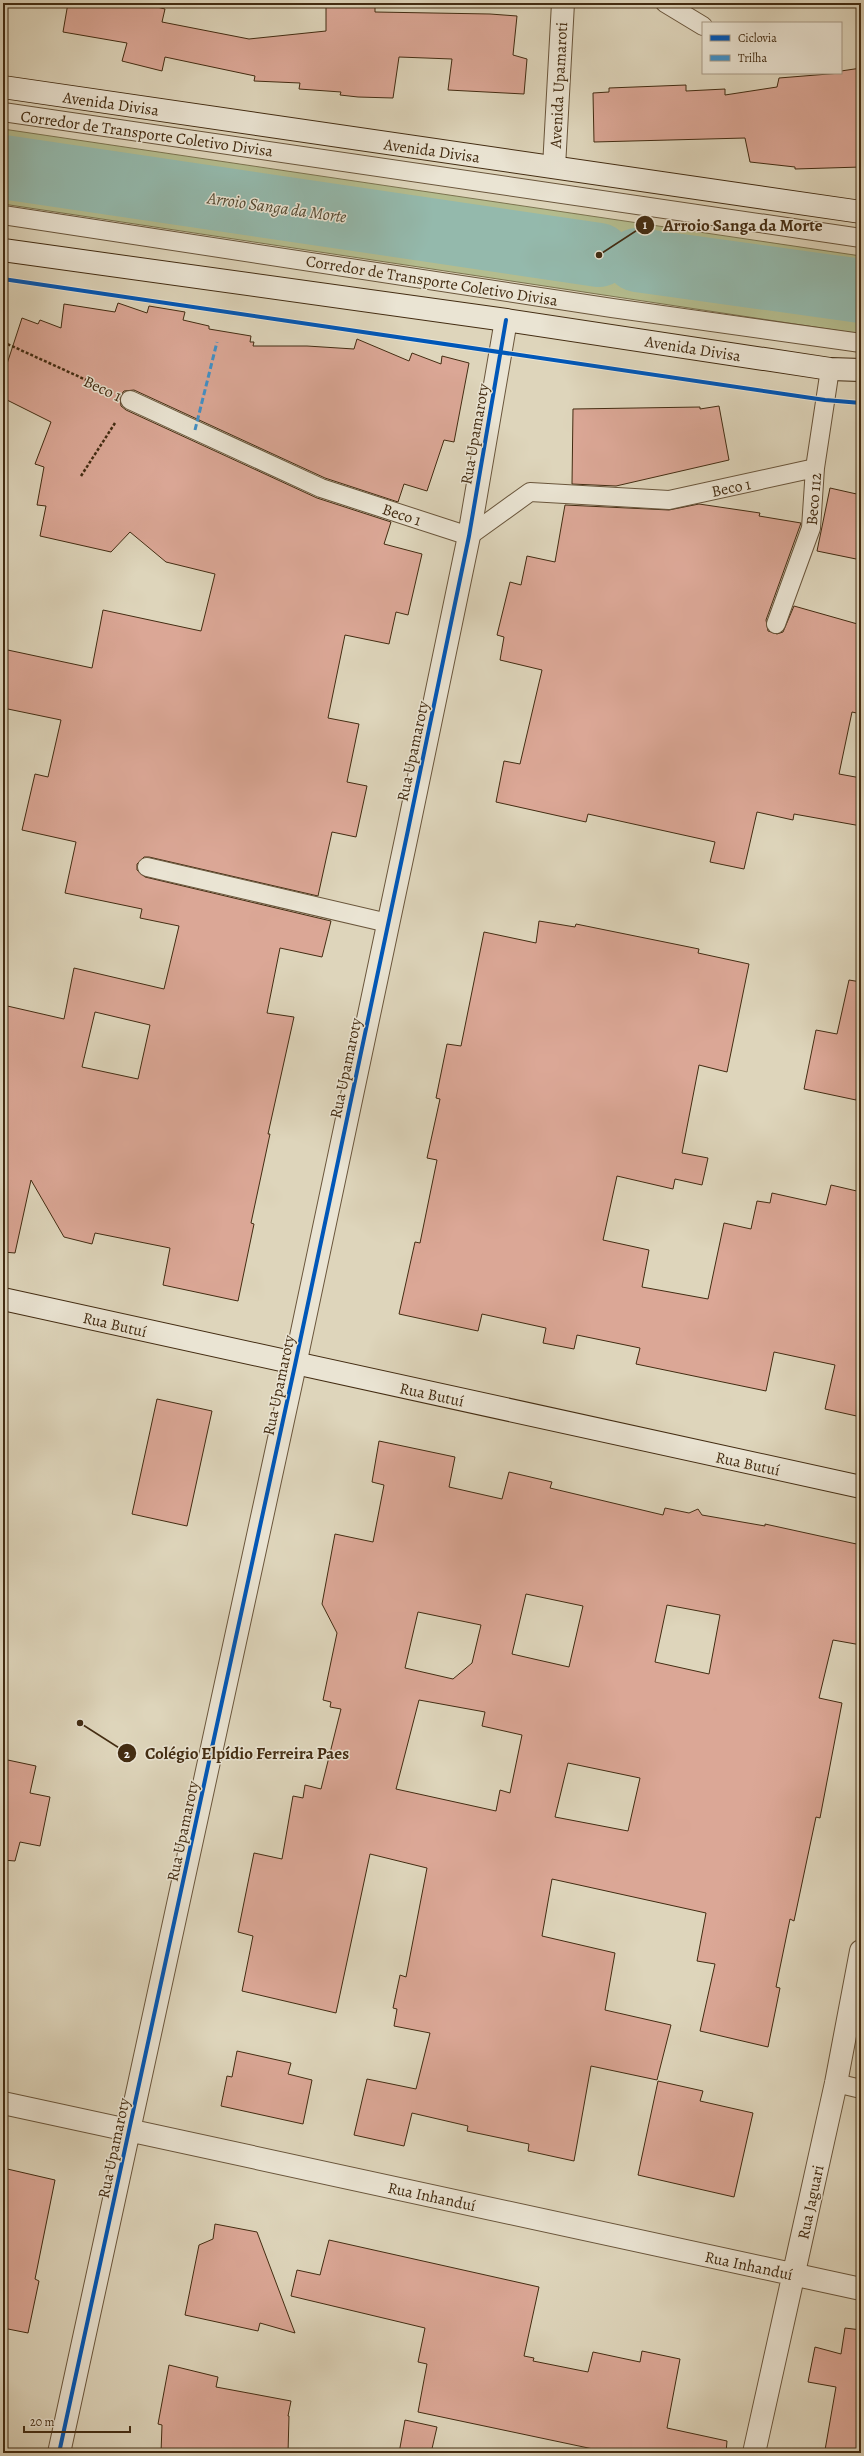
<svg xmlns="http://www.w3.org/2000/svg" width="864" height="2456" viewBox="0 0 864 2456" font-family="Alegreya,serif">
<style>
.green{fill:#b4bc8e;stroke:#7c7450}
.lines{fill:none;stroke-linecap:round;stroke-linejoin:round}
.river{stroke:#94b9ac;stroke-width:64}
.building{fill:#dba796;stroke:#432c12;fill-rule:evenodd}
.lane-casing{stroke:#6a563c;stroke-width:20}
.street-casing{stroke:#6a563c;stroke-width:24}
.secondary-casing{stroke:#432c12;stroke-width:24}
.path{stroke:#432c12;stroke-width:2.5;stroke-dasharray:3 2;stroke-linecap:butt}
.lane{stroke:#eae4d3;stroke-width:18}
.street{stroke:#eae4d3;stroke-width:22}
.secondary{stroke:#eae4d3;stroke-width:22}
.quiet{stroke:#4090c8;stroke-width:3;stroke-dasharray:6 3;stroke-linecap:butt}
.cycleway-casing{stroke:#eae4d3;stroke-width:6}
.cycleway{stroke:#0057b8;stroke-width:4}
.labels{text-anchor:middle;stroke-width:3;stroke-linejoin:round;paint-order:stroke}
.street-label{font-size:16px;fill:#432c12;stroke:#eae4d3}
.water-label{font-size:17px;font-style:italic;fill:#534831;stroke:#eae4d3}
.leader{fill:none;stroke:#432c12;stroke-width:1.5}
.callout-dot{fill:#432c12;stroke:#eae4d3;stroke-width:1.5}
.mark-label{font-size:12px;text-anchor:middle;font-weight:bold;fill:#fff}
.callout-label{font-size:17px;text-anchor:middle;font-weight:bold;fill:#432c12;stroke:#eae4d3;stroke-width:3;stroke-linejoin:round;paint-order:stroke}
</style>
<rect width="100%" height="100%" fill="#ded5bb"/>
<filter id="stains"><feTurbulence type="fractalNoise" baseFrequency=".005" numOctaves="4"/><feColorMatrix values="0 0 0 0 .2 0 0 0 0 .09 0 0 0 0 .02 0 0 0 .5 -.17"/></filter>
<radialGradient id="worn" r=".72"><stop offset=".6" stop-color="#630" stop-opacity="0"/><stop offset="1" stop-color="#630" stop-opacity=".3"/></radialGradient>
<path class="green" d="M3 129 861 256V272L3 148Z
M3 187 616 276 861 309V334L3 204Z"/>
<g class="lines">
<path class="river" d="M3 167 599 255
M637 260 861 291"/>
</g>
<path class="building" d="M68 3H141L165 9 162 22 249 39 326 31V3H375V12L490 14 517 16 513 55 527 59 524 94 448 90 452 59 399 57 393 98 358 97 340 95 341 92 299 89 300 83 254 81 255 76 165 57 162 71 122 61 127 43 63 32Z
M861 68V167L795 169V167L750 162 745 138 594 142 593 93 609 92V88L686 85V91L725 89V95L777 87 779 78 841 73V71Z
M118 303 147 313 149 306 185 312 183 320 209 326V329L251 336 250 342H254L253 346H307L354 349 357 339 409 361 412 353 441 364 442 356 469 363 454 442 444 440 427 491 404 484 398 502 325 478 134 390 124 391 120 396 121 406 126 410 317 498 391 522 384 544 422 554 408 615 396 612 389 644 345 635 328 718 359 724 347 782 367 786 356 837 332 832 318 896 149 857H144L137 864V870L145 877 331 921 322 957 280 948 267 1013 294 1017 268 1134H270L251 1223 254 1224 238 1301 163 1285 170 1248 95 1233 92 1244 64 1237 31 1180 15 1253 3 1252V1005L64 1019 74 968 164 989 179 926 140 918 142 909 65 893 76 842 22 830 35 774 48 777 61 720 3 708V649L92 668 103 610 201 631 215 574 166 562 130 532 111 552 40 536 46 506 37 505 44 467 35 464 51 422 3 398V376L22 318 38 324 40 320 61 328 64 304 115 312ZM95 1012 150 1025 138 1079 82 1067Z
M719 406 729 460 616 486 572 484 573 409 700 407V409Z
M830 488 861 495V560L817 551Z
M699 504 760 513 759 516 801 523 766 620 768 631 777 634 783 632 794 606 861 625V714L852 712 839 774 861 778V826L794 814 793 820 757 812 744 869 710 862 715 842 588 814 586 822 496 802 504 761 520 764 542 670 500 660 504 637 497 635 510 582 521 585 527 556 555 562 565 505 669 510Z
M539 921 575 927 576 924 699 949 698 953 749 964 727 1072 699 1065 682 1153 708 1158 702 1185 675 1179 673 1189 617 1176 603 1240 649 1250 642 1287 708 1299 724 1223 751 1229 757 1201 770 1203 772 1193 826 1205 831 1185 861 1192V1417L825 1409 835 1365 774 1352 766 1391 636 1364 640 1348 577 1335 574 1349 543 1343 546 1328 482 1314 478 1331 399 1314 415 1242 420 1243 437 1160 427 1158 440 1099 436 1098 447 1044 461 1046 484 932 536 943Z
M849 980 861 982V1074L856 1100 804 1089 816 1030 837 1034Z
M157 1399 212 1411 187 1526 132 1514Z
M379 1441 455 1457 449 1487 502 1499 509 1472 552 1482 550 1488 663 1515 665 1508 689 1513 698 1509 702 1515 765 1526V1524L861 1545V1645L833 1640 819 1698 842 1703 820 1818 816 1817 794 1921 790 1919 776 1987 780 1988 768 2047 700 2031 715 1964 697 1961 706 1913 552 1879 542 1936 615 1953 605 2010 671 2025 657 2080 591 2066 574 2161 528 2151 529 2144 467 2131 468 2126 412 2113 404 2146 354 2135 367 2079 416 2089 430 2033 394 2026 397 2009 393 2008 400 1975 406 1977 427 1868 370 1854 336 2013 242 1991 253 1936 238 1932 254 1853 282 1859 293 1796 303 1798 305 1785 321 1789 341 1709 330 1707 331 1702 323 1700 337 1633 322 1604 335 1534 373 1542 384 1485 372 1482ZM526 1594 583 1606 569 1667 512 1654ZM667 1605 720 1615 709 1674 655 1662ZM418 1612 481 1625 472 1663 453 1679 405 1668ZM419 1700 485 1712 482 1726 522 1735 510 1793 500 1790 496 1811 396 1789ZM568 1763 640 1778 628 1831 555 1817Z
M3 1759 36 1766 30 1793 50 1797 40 1846 20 1842 15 1861 3 1860Z
M237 2051 291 2063 288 2074 312 2080 303 2124 221 2106 227 2076 232 2077Z
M658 2081 703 2091 700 2101 753 2113 734 2197 638 2175Z
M3 2168 55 2180 35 2279 39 2281 28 2333 3 2328Z
M215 2224 257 2232 295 2333 260 2323 258 2331 185 2315 199 2245 213 2239Z
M329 2240 539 2287 524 2356 534 2358 533 2361 588 2372 593 2352 640 2362 642 2351 680 2359 667 2428 727 2441 726 2453H612L418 2412 427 2364 418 2362 425 2328 291 2296 297 2270 320 2275Z
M845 2328 861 2330V2453H843L825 2450 836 2387 808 2382 815 2347 841 2354Z
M169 2365 218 2377 216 2387 291 2401 288 2416H289L288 2453H161L162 2425 158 2424Z
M405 2420 437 2427 431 2453H399Z"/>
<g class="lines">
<defs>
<path id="lane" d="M665 3 703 26
M3 112 861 238
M3 215 612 308 861 343
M130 400 321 488 469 536 530 492 669 500 815 468
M776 624 811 528 815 468 830 369
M147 867 388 923
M836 2083 861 2089"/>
<path id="street" d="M554 167 563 3
M3 2103 861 2289
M59 2453 295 1365 408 830 469 536 506 320
M754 2453 836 2083 861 1951"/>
<path id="secondary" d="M3 87 861 212
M3 250 506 320 830 369 861 370
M3 1299 861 1487"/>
</defs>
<use href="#lane" class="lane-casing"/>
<use href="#street" class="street-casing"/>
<use href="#secondary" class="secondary-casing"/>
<path class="path" d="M3 342 106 389
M81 476 115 423"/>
<use href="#lane" class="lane"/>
<use href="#street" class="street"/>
<use href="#secondary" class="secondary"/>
<path class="quiet" d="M195 430 217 342"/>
<defs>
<path id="cycleway" d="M3 279 825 400 861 403
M59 2453 295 1365 408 830 469 536 506 320"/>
</defs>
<use href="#cycleway" class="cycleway-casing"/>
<use href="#cycleway" class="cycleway"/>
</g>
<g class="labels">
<g class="street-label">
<text transform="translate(558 85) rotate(-87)" y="6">Avenida Upamaroti</text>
<text transform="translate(111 103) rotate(8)" y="6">Avenida Divisa</text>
<text transform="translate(147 133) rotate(8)" y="6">Corredor de Transporte Coletivo Divisa</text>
<text transform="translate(432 150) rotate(8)" y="6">Avenida Divisa</text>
<text transform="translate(432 280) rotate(9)" y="6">Corredor de Transporte Coletivo Divisa</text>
<text transform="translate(693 348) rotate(9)" y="6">Avenida Divisa</text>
<text transform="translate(103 388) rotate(25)" y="6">Beco 1</text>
<text transform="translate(474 434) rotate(-80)" y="6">Rua Upamaroty</text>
<text transform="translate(731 487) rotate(-12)" y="6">Beco 1</text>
<text transform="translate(813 499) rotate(-85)" y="6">Beco 112</text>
<text transform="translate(402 514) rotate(18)" y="6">Beco 1</text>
<text transform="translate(412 751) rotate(-78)" y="6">Rua Upamaroty</text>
<text transform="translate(345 1068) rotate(-78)" y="6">Rua Upamaroty</text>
<text transform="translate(115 1324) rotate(13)" y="6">Rua Butuí</text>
<text transform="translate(278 1385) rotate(-78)" y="6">Rua Upamaroty</text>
<text transform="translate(432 1394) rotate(12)" y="6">Rua Butuí</text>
<text transform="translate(748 1463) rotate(12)" y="6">Rua Butuí</text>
<text transform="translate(182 1831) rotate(-78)" y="6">Rua Upamaroty</text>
<text transform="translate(113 2148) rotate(-78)" y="6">Rua Upamaroty</text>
<text transform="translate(432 2196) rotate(12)" y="6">Rua Inhanduí</text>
<text transform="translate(810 2202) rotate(-78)" y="6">Rua Jaguari</text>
<text transform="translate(749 2265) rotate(12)" y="6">Rua Inhanduí</text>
</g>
<g class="water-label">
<text transform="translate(277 207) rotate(8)" y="6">Arroio Sanga da Morte</text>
</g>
</g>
<path class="leader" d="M599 255L645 225M80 1723L127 1753"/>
<g class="callout-dot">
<circle cx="599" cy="255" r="4"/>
<circle cx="80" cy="1723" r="4"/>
<circle cx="645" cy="225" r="10"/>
<circle cx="127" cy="1753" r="10"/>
</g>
<g class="mark-label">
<text x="645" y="229">1</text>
<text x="127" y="1758">2</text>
</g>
<g class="callout-label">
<text x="743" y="231">Arroio Sanga da Morte</text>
<text x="247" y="1759">Colégio Elpídio Ferreira Paes</text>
</g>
<rect width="864" height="2456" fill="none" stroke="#ded5bb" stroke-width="16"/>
<rect x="4" y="4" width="856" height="2448" fill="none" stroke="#432c12" stroke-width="2"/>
<rect x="8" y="8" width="848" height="2440" fill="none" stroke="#432c12"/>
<rect x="702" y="22" width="140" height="52" fill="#eae4d3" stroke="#a79a86"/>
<rect x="710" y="35" width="20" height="6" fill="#0057b8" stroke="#a79a86"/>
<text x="738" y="42" font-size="12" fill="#432c12">Ciclovia</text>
<rect x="710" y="55" width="20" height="6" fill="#4090c8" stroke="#a79a86"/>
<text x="738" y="62" font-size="12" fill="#432c12">Trilha</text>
<path d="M24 2426v6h106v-6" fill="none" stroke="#432c12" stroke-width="2"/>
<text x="30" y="2426" font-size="12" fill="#432c12" stroke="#eae4d3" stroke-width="3" paint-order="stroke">20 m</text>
<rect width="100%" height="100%" filter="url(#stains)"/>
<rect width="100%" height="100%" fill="url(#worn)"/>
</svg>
